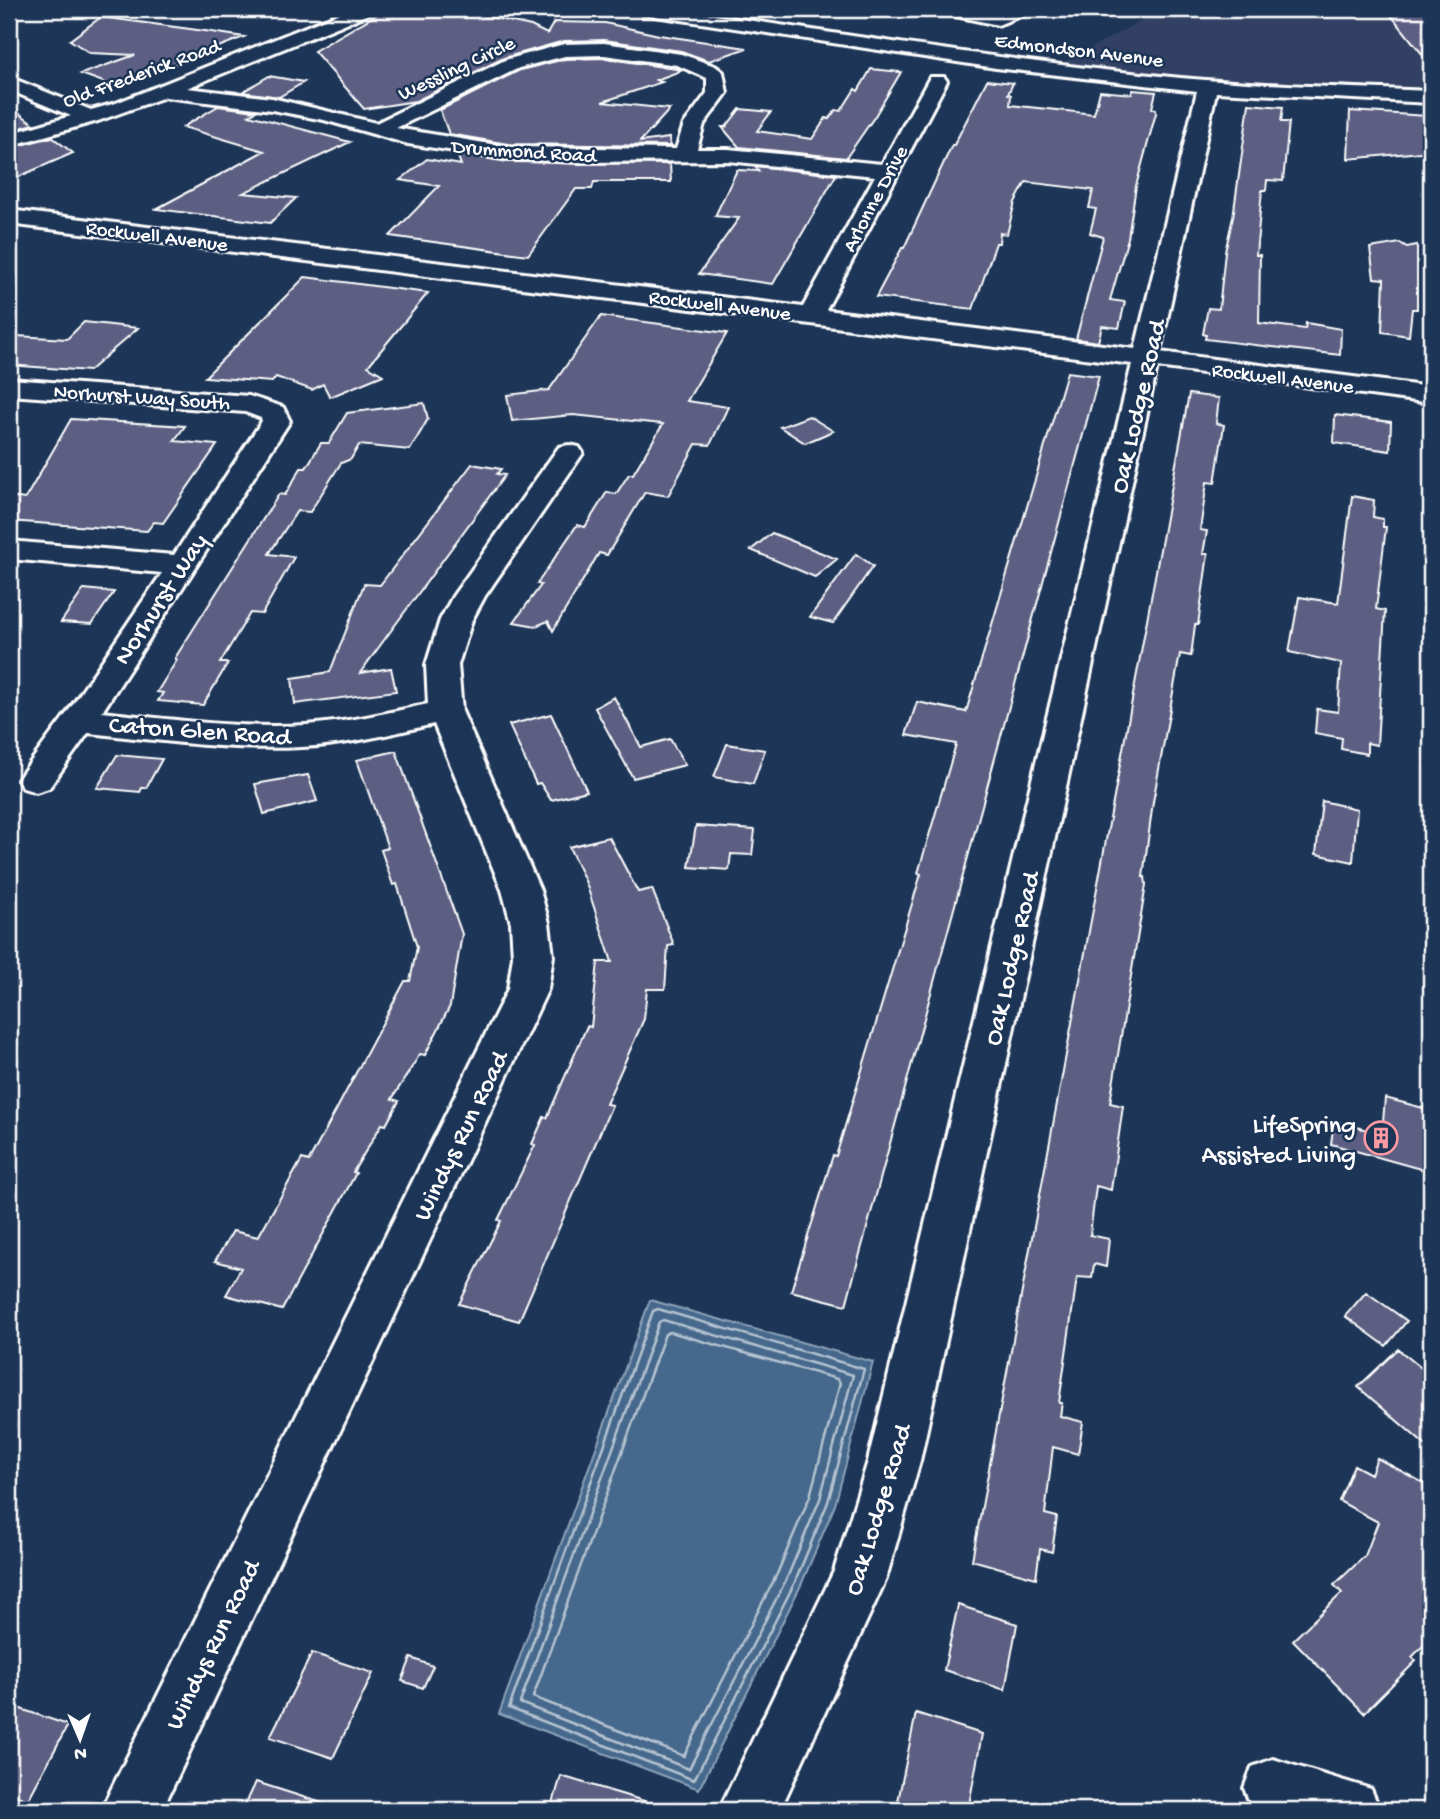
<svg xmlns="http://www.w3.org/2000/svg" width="1440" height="1819" viewBox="0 0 1440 1819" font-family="'Gochi Hand',sans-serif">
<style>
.built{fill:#304164}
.water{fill:#45688c;stroke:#8fa4ba;stroke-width:2}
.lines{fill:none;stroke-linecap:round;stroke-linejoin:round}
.shore{stroke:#b5c3d1;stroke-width:2.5}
.building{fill:#5c5e82;stroke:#fff;stroke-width:2}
.minor-casing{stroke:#fff;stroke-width:6}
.minor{fill:#1d3557;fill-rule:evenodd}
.labels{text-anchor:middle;stroke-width:5;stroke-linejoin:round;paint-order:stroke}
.far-street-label{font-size:21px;fill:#fff;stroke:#1d3557}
.street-label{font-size:26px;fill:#fff;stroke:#1d3557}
.poi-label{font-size:26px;fill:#fff;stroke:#1d3557;text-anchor:end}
</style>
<rect width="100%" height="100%" fill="#1d3557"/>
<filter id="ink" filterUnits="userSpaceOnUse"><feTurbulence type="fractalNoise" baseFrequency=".0143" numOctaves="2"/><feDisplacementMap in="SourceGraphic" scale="14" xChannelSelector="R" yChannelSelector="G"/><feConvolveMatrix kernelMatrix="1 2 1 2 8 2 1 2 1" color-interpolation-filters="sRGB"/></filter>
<g filter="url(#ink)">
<path class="built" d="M1162 9H1431V92L1253 83 1058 66Z"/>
<path class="water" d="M650 1300 873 1362 835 1505 801 1585 699 1789 499 1714Z"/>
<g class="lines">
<path class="shore" d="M658 1309 864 1369 828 1502 795 1582 694 1780 509 1708 653 1311Z
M663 1320 853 1375 820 1499 787 1578 689 1769 520 1703 659 1322Z
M670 1332 837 1379 840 1383 810 1496 777 1574 684 1756 533 1697 665 1334Z"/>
</g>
<path class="building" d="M386 9H454L531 26 547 34 554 22 605 23 659 35 747 48 709 61 681 51 604 40 564 41 504 58 416 101 364 109 314 51Z
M1386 9H1431V65Z
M101 17 205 31 244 37 117 87 81 74 135 55 90 53 70 40Z
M604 58 683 70 656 80 662 82 602 102 670 109 640 142 669 138 670 146 508 144 449 134 440 110 520 70 565 59Z
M871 69 901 72 875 116 846 158 739 147 722 127H726L740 109 771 112 757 131 812 139 826 118 829 119 836 110 841 111 855 89 858 91Z
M269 76 304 82 279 97 242 92Z
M987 80 1013 83 1008 94 1011 95 1010 105 1094 114 1100 91 1132 94 1133 90 1156 92 1152 108 1156 109V113L1136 186 1128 238 1110 300 1125 302 1119 328 1102 326 1098 342 1076 339 1103 237 1090 233 1096 209 1089 208 1093 190 1026 182 1015 202 1007 234 1000 233 999 243H996L973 309 876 297 902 248H904L952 145H954Z
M1249 104 1283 107 1281 122H1289L1283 181 1267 180 1266 190H1262L1256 255H1260L1259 323 1305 329 1306 323 1341 329 1340 355 1205 339 1206 335 1203 334 1208 308 1219 309 1225 252 1233 217Z
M9 106 34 124 9 131Z
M218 106 256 111 249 115 350 142 243 193 296 198 270 223 156 209 264 151 183 127Z
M1350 111 1427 116 1431 151 1348 159Z
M52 137 73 153 9 181V148Z
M457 154 508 162 670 164 671 182H594L592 189H576L528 255 390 236 439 186 400 180 427 159 461 165Z
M755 166 836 175 773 284 699 274 739 218 715 216 737 170 759 171Z
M1400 243 1407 247 1417 245V309H1412L1409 336 1382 332 1384 279 1374 278 1370 248Z
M305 277 428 293 368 366 383 375 330 397 323 384 312 390 276 377 272 382 205 377Z
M601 316 727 333 687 401 728 407 710 445 696 444 668 496 645 492 607 555 599 553 553 631 548 621 536 626 514 622 541 585 537 584 577 525 585 527 607 492 616 494 629 474H633L663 424 573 415 512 421 507 395 549 390Z
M84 322 138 328 89 371 9 365V345L17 336 67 339Z
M1067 372 1099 376 846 1305 791 1291 833 1155 836 1156 921 874 918 873 956 744 906 735 917 702 966 712Z
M1189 394 1219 398 1216 423 1224 425 1215 483 1207 482 1200 530 1207 531 1203 554H1208L1198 625H1195L1191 656 1180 654 1153 802 1143 877H1145L1146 885 1110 1103 1123 1106 1111 1190 1096 1186 1090 1235 1109 1239 1106 1267 1094 1264 1092 1278 1077 1277 1059 1403H1062L1060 1416 1083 1422 1078 1454 1053 1447 1045 1514 1057 1517 1052 1552 1040 1549 1036 1578 972 1560Z
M424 403 428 419 410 450 359 445 351 459 341 463 310 512 297 511 269 554 294 557 262 614 250 613 220 663H228L203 705 158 701 163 693 157 692 177 660 175 658 279 494 285 495 301 468H306L321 443H329L347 413Z
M1335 415 1391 422 1390 451 1334 443Z
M809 416 833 431 805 443 780 427Z
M71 419 185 426 174 441 217 445 163 523 154 522 147 531 9 521V497L25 499Z
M472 464 501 469 497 474 505 475 360 673 391 668 396 691 295 704 292 678 330 672 364 584 380 585Z
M1352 496 1374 500 1373 517 1383 519V527H1386L1376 609 1385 611 1377 745 1367 743V754L1341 749 1342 738 1315 733 1317 709 1338 712 1341 663 1289 652 1299 597 1338 603Z
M772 533 837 559 815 577 751 550Z
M856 554 873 566 833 623 810 617Z
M84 589 114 592 92 624 61 622Z
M614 697 641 747 670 739 685 765 633 778 595 708Z
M551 714 587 791 551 800 540 783 536 784 509 725Z
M727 744 765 750 753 784 714 777Z
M396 751 462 934 450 1006 425 1055 420 1054 392 1099 399 1101 386 1125 382 1124 353 1172 356 1173 282 1310 226 1295 241 1268 215 1261 233 1231 258 1237 302 1159 309 1161 405 981H410L417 947 397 884 393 885 381 850 388 848 357 760Z
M117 755 162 759 146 788H142L140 792 97 788Z
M308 775 317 801 264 814 255 784Z
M1322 801 1357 809 1353 862 1316 854Z
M696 826 755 830 752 855 731 854 729 870 689 867Z
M609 837 638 892 652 889 674 945 668 946 665 989H647L644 1019 606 1104 612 1105 519 1321 459 1304 501 1221 498 1220 535 1145 532 1144 544 1117 547 1118 587 1026 591 1027 598 962H612L586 883 569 847Z
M1385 1098 1431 1110V1172L1331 1144 1334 1121 1382 1134Z
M1366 1292 1407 1321 1386 1346 1345 1316Z
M1398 1349 1431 1376V1450L1358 1387Z
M1377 1458 1431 1487V1638L1412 1657 1416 1661 1364 1713 1293 1640 1342 1593 1334 1585 1365 1556 1378 1522 1339 1501 1354 1465 1371 1474Z
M958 1605 1017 1624 1005 1690 944 1670Z
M312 1653 373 1673 333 1758 270 1737Z
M411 1658 433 1666 423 1688 402 1681Z
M9 1705 68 1725 28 1800 9 1793Z
M916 1713 982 1734 968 1810H910L897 1806Z
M561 1776 654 1804 653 1810H551Z
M256 1782 328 1805 327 1810H243Z"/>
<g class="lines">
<defs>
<path id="minor" d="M350 9H374L371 13 187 88 272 98 376 123 505 60 564 44 604 43 681 54 715 66 723 72 727 93 704 124 697 149H728L882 164 930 77H944L947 81 826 310 1135 349 1197 91 996 68 642 14 633 9H675C833 33 992 59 1151 75 1244 85 1338 87 1431 91V103L1216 92 1160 352 1431 387V403L1157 367 920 1461 886 1579 780 1810H719L834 1571 868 1461 1132 364 9 224V210L803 307 875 176 728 161 578 162 508 159 408 144 324 120 272 110 165 97 98 121 9 146V134L71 116 9 90V77L91 110 116 103ZM604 55 677 65 707 78V93L684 124 676 149 508 147 396 128 519 68 565 56Z
M939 9H971L996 14 1008 9H1030L1027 13 998 25 942 13Z
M9 379 249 396 283 407 290 421 102 712C169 719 238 729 306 725 347 722 387 713 428 704L426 665 440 620 453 596 559 447 569 445 579 447 583 453 485 596 472 620 458 665 462 711 540 890 549 923 553 956 548 989 162 1810H101L508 989 513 956 511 923 502 890 434 724C390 734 346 745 302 747 230 751 159 740 88 733L49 788 36 792 23 788 18 780 23 772 67 713 162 573 9 559V541L174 555 262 421 261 418 245 412 9 395Z
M1273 1759 1371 1789 1380 1810 1252 1809 1244 1788 1252 1767Z"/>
</defs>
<use href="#minor" class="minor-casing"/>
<use href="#minor" class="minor"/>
</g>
</g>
<defs>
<symbol id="building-ring" viewBox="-11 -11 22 22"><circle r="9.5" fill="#1d3557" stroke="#ff9aa2" stroke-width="1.5"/><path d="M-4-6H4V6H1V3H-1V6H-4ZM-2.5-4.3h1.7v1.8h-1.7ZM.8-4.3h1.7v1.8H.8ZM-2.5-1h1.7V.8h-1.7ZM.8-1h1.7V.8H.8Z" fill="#ff9aa2"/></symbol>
</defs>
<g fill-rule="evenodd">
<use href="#building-ring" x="1362" y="1119" width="38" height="38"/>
</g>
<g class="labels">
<g class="far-street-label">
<text transform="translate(1079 49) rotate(7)" y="7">Edmondson Avenue</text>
<text transform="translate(456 67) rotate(-25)" y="7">Wessling Circle</text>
<text transform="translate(141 72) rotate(-20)" y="7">Old Frederick Road</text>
<text transform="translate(524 150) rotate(4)" y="7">Drummond Road</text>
<text transform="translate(874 198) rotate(-62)" y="7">Arlonne Drive</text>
<text transform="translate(157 235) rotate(7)" y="7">Rockwell Avenue</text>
<text transform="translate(720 304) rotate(7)" y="7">Rockwell Avenue</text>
<text transform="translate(1283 377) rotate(7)" y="7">Rockwell Avenue</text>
<text transform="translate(142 396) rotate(4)" y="7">Norhurst Way South</text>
</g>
<g class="street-label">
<text transform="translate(1136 406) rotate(-77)" y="9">Oak Lodge Road</text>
<text transform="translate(159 598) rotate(-57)" y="9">Norhurst Way</text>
<text transform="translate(200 729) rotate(4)" y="9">Caton Glen Road</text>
<text transform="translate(1010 958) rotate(-77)" y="9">Oak Lodge Road</text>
<text transform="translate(459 1135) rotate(-64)" y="9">Windys Run Road</text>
<text transform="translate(876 1509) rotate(-73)" y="9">Oak Lodge Road</text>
<text transform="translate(211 1644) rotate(-64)" y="9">Windys Run Road</text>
</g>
<g class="poi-label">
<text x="1356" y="1132">LifeSpring<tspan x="1356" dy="30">Assisted Living</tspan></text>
</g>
</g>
<rect width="1440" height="1819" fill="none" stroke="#1d3557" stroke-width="35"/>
<rect x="18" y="18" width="1405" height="1784" fill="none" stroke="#fff" stroke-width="2.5" filter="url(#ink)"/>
<g transform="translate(80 1739) rotate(178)" stroke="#1d3557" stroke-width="5" paint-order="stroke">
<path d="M0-5L12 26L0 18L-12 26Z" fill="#ffffff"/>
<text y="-10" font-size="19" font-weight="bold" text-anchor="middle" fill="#ffffff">N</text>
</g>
</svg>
